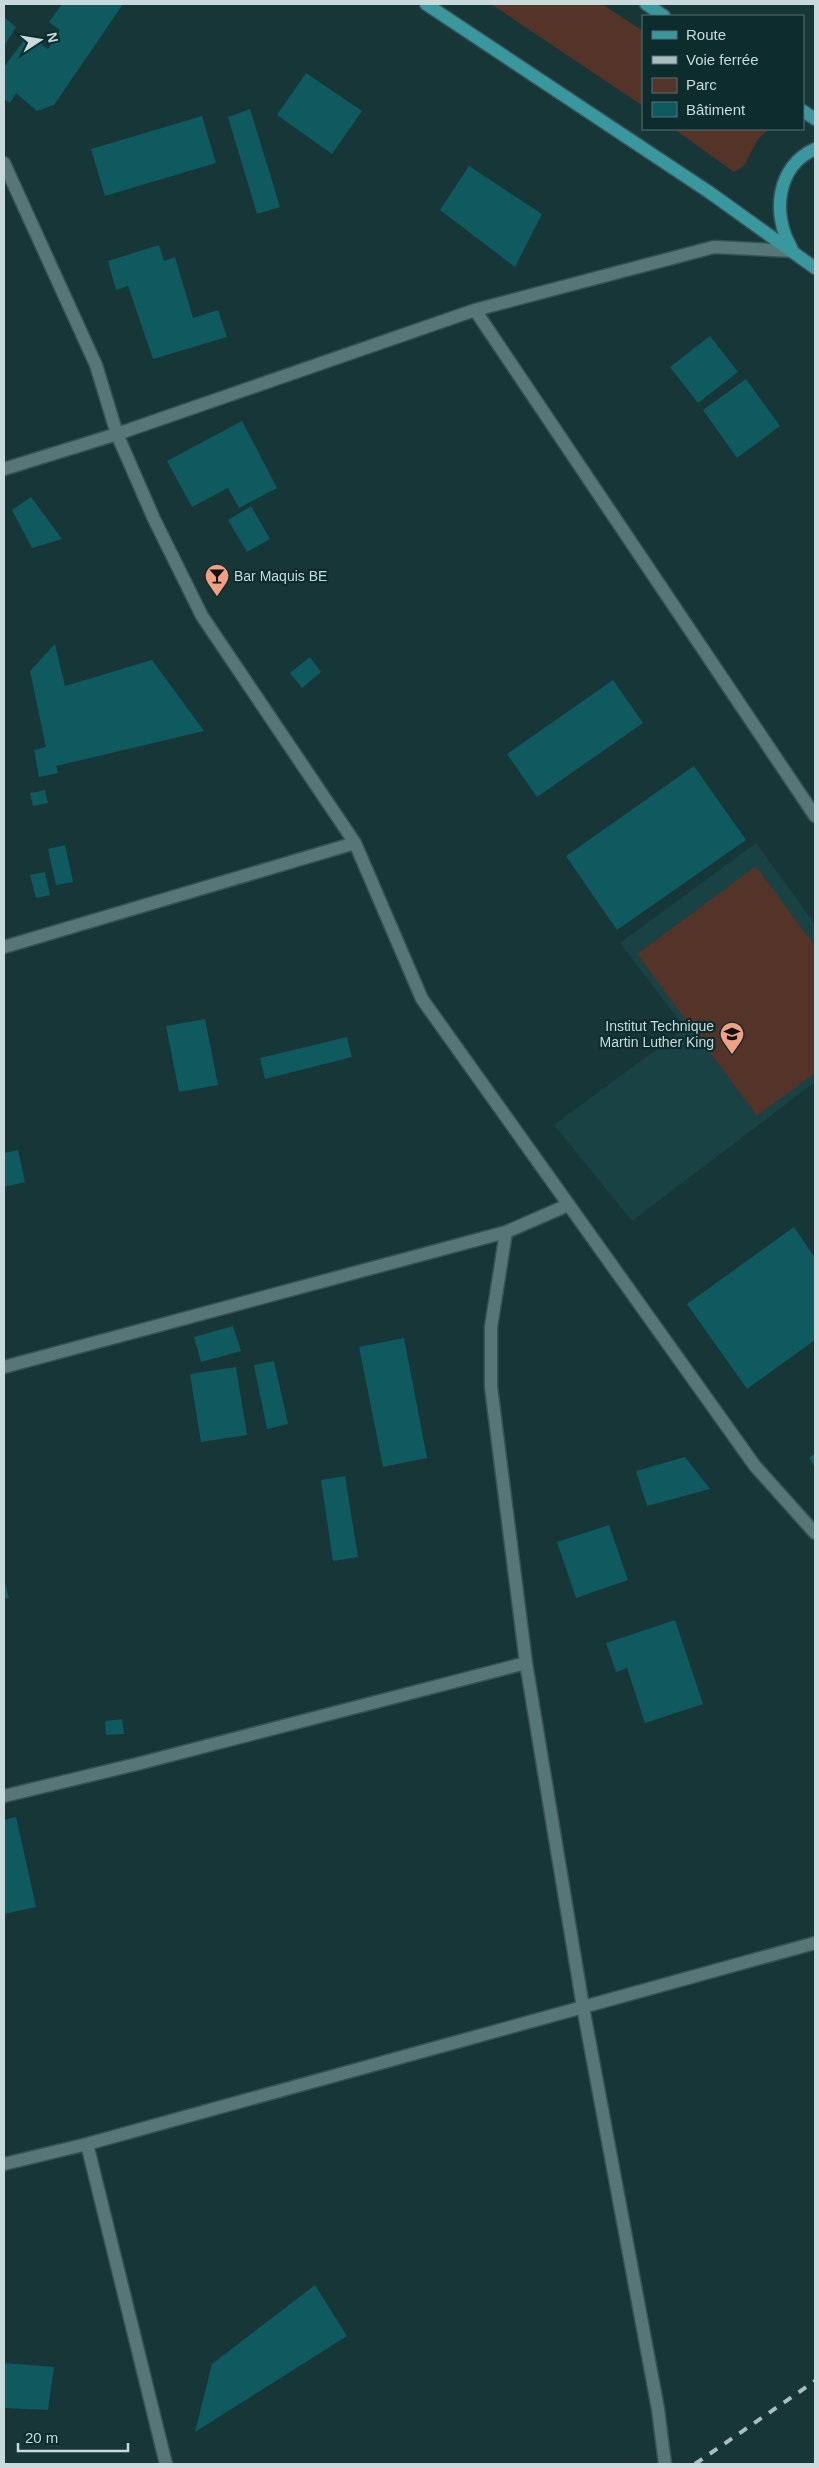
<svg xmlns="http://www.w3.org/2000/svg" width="819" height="2468" viewBox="0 0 819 2468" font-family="Helvetica,sans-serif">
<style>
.built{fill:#184244}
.green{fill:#543328}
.building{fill:#0e5a5e}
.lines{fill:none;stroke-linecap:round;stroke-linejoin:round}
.minor-casing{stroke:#385254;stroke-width:15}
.primary-casing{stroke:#385254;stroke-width:15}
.minor{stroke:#567678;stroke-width:12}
.primary{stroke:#39989e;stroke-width:12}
.rail{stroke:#aabebf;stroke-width:4;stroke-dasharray:9 9;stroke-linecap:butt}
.labels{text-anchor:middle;stroke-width:4.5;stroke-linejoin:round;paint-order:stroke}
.poi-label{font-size:14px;fill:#c8dadb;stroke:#0c2c2e;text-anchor:start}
</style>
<rect width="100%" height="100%" fill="#173638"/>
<path class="built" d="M756 843 815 924V1082L632 1221 554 1125 685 1028 620 943Z"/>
<path class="green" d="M491 4H602L643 31V106Z
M674 129H769L758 139 744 166 734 172Z
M756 866 815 946V1073L757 1116 637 954Z"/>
<path class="building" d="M62 4H123L54 105 37 111 16 93 10 103 4 99V67L28 35 48 49 60 30 49 22Z
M4 17 16 27 4 46Z
M306 73 362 111 332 154 277 115Z
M250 109 280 207 257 214 228 117Z
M202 116 216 163 105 196 91 149Z
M469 166 542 214 515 267 440 210Z
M159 245 164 261 175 257 193 318 218 310 227 337 153 359 128 286 116 290 108 261Z
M710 336 738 372 698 403 670 367Z
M746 379 780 426 737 458 703 410Z
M242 421 277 488 239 508 228 488 192 507 167 461Z
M31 497 62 539 32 548 12 510Z
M251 506 270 539 247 552 228 520Z
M55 644 65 686 152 660 204 731 56 766 58 773 39 777 34 750 46 747 30 671Z
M310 657 321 672 302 688 290 673Z
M613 680 643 723 537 797 507 754Z
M694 766 746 840 617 930 566 856Z
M45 790 48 803 33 806 30 793Z
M65 845 73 882 56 885 48 849Z
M45 872 50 895 36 898 30 875Z
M205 1019 218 1085 179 1092 166 1026Z
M347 1037 352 1057 265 1079 260 1058Z
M18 1150 25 1182 4 1187V1153Z
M794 1227 815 1258V1340L747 1389 687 1304Z
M233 1326 241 1351 201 1362 194 1337Z
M404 1338 427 1458 383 1467 359 1347Z
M274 1361 288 1424 267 1429 254 1365Z
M236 1367 247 1435 201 1442 190 1374Z
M815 1453V1467L809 1458Z
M685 1457 710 1489 647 1506 636 1471Z
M345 1476 358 1557 333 1561 321 1480Z
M609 1525 628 1580 576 1598 557 1542Z
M4 1580 9 1598 4 1599Z
M675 1620 703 1704 645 1723 627 1668 616 1672 606 1643Z
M122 1719 124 1734 106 1735 105 1721Z
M16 1817 36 1907 4 1914V1820Z
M315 2285 347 2336 195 2432 212 2364Z
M4 2363 54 2367 48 2410 4 2408Z"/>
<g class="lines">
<defs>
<path id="minor" d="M4 163 96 365 117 434 154 519 202 616 355 843 422 999 755 1466 815 1533
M475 310 815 816
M4 469 117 434 475 310 714 247 793 251
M4 947 355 843
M506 1232 491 1327V1387L526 1663 583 2007 658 2409 665 2464
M4 1367 506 1232 568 1205
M4 1796 137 1764 526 1663
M87 2144 166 2464
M4 2164 87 2144 815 1943"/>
<path id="primary" d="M426 4 709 192 815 268
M646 4 664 16
M803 111 815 119
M791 247C772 215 776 166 815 149"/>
</defs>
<use href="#minor" class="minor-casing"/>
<use href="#primary" class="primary-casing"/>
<use href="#minor" class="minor"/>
<use href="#primary" class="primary"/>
<path class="rail" d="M695 2464 815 2381"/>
</g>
<defs>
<symbol id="bar-pin" viewBox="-11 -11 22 30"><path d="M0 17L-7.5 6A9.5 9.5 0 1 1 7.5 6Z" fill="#f39f83" stroke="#0c2c2e"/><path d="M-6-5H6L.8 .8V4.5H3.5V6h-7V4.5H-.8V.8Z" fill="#111"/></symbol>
<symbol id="school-pin" viewBox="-11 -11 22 30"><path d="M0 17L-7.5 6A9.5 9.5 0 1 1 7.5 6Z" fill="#f39f83" stroke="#0c2c2e"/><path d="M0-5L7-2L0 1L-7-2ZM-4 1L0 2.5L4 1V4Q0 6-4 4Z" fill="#111"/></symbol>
</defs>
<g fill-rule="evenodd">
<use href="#bar-pin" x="203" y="562" width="28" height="38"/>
<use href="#school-pin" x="718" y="1020" width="28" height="38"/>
</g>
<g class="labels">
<g class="poi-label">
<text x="234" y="581">Bar Maquis BE</text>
<text x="714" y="1031" text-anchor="end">Institut Technique<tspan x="714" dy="16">Martin Luther King</tspan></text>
</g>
</g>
<rect width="819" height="2468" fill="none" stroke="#c8dadb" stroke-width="10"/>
<rect x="642" y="15" width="162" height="115" fill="#0c2c2e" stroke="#577273"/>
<rect x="652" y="31" width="25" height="8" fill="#39989e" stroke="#577273"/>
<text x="686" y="40" font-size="15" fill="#c8dadb">Route</text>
<rect x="652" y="56" width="25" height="8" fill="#aabebf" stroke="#577273"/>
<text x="686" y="65" font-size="15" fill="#c8dadb">Voie ferrée</text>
<rect x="652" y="78" width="25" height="15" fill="#543328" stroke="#577273"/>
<text x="686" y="90" font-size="15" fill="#c8dadb">Parc</text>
<rect x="652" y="102" width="25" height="15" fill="#0e5a5e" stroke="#577273"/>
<text x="686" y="115" font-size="15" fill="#c8dadb">Bâtiment</text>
<g transform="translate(40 40) rotate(78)" stroke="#0c2c2e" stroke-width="4" paint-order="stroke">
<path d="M0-4L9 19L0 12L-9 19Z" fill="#c8dadb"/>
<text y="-8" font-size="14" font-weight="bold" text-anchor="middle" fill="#c8dadb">N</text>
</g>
<path d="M18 2443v8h110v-8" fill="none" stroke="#c8dadb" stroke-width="2.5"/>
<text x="25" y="2443" font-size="15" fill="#c8dadb" stroke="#0c2c2e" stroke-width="4" paint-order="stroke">20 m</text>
</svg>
